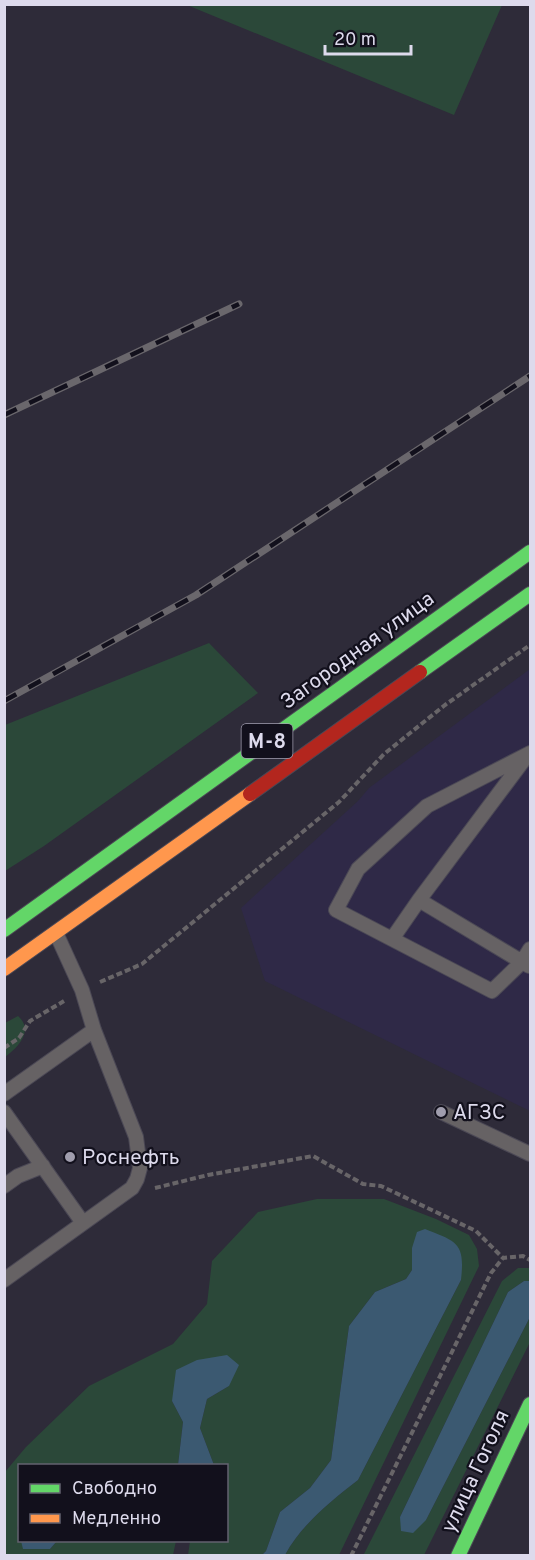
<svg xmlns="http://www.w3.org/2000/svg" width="535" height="1560" viewBox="0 0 535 1560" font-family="Overpass,sans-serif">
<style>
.built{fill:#2f2947}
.green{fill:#2b4839}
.water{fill:#3b5971}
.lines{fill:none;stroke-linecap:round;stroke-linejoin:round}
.lane-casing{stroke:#4b4855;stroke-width:16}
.fast-casing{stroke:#4b4855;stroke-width:16}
.slow-casing{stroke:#4b4855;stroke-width:16}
.jam-casing{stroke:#4b4855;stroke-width:16}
.path{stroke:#686568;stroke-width:4;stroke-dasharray:6 3;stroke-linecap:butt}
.lane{stroke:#666264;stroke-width:14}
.fast{stroke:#63d668;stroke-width:14}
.slow{stroke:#ff974d;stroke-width:14}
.jam{stroke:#b3261e;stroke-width:14}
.rail-casing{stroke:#6a676c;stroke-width:7}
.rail{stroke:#12101c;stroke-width:4.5;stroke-dasharray:14;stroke-linecap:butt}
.poi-dot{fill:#a09dad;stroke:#12101c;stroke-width:2}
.labels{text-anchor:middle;stroke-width:4.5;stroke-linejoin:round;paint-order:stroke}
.shield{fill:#12101c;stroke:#a09dae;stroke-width:1.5}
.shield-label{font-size:20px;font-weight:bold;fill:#dddaec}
.street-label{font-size:21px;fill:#dddaec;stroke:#12101c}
.poi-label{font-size:21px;fill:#dddaec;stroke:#12101c;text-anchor:start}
</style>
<rect width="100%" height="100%" fill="#2e2b39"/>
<path class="built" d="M530 669V1111L265 981 241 908 358 801 369 788Z"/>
<path class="green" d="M187 5H502L454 115Z
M209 643 258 693 44 846 5 871V725Z
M18 1016C35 1031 17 1048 5 1057V1023Z
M317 1199H384L436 1219 469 1235 477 1249 479 1266 339 1555H285C301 1525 331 1501 358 1480L461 1280 412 1248V1270L406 1279 375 1292 349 1326 331 1460 310 1488 280 1512 266 1551 262 1555H188L190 1541 226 1540V1466L214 1465 200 1428 207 1399 229 1386 172 1401 183 1422 178 1465 20 1466V1521L17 1528 24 1549H50L57 1541H176L173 1555 5 1556V1472L26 1447 89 1386 173 1344 207 1304 212 1261 258 1212Z
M518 1268H530V1281H524L508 1292 400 1517 426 1520 530 1317V1342L424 1555 363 1556 502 1281Z"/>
<path class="water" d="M425 1229C458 1242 465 1243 461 1280L358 1480C331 1501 301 1525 285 1555H262L266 1551 280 1512 310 1488 331 1460 349 1326 375 1292 406 1279 412 1270V1248L417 1232Z
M524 1281H530V1317L426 1520 413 1533 401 1531 400 1517 508 1292Z
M227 1355 239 1365 229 1386 207 1399 200 1428 214 1465H178L183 1422 172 1401 176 1370 197 1360Z
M21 1541V1540L57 1541 50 1549H23Z"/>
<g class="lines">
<defs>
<path id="lane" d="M530 753 427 806 358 869 336 910 492 991 522 962 530 949
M419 900 529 966
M392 939 419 900 526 757
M4 1094 94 1030
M4 1112 83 1223
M441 1112 530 1154
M4 1186 18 1176 43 1166
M4 1280 132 1188 137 1179 140 1168 136 1137 94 1030 82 990 56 933"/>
<path id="fast" d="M420 672 530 594
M4 930 530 552
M458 1556 530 1404"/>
<path id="slow" d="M4 969 250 794"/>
<path id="jam" d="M250 794 420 672"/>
</defs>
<use href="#lane" class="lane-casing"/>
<use href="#fast" class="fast-casing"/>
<use href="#slow" class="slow-casing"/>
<use href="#jam" class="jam-casing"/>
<path class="path" d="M100 982 142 964 339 802 384 754 445 705 530 645
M4 1048 19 1038 30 1021 64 1001
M155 1188 208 1175 313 1156 363 1184 381 1186 476 1231 503 1258
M351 1556 491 1273 503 1258 523 1256 530 1260"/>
<use href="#lane" class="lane"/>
<use href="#fast" class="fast"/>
<use href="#slow" class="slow"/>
<use href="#jam" class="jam"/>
<defs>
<path id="rail" d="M4 415 239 304
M4 701 196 595 530 376"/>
</defs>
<use href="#rail" class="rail-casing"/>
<use href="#rail" class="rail"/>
</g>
<g class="poi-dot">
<circle cx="441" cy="1112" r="6"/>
<circle cx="70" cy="1157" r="6"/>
</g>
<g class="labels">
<rect class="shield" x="241.5" y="724" width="51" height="34" rx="4.5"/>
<g class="shield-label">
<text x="267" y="748">М-8</text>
</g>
<g class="street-label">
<text transform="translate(357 650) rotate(-36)" y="7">Загородная улица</text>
<text transform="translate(475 1471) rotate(-65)" y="7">улица Гоголя</text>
</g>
<g class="poi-label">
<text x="453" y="1119">АГЗС</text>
<text x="82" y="1164">Роснефть</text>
</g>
</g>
<rect width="535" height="1560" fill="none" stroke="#dddaec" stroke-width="12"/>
<rect x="18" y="1464" width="210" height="78" fill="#12101c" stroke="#63616f" stroke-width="1.5"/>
<rect x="30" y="1484" width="30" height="9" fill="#63d668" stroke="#63616f" stroke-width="1.5"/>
<text x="72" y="1494" font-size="18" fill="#dddaec">Свободно</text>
<rect x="30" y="1514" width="30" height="9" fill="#ff974d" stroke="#63616f" stroke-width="1.5"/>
<text x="72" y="1524" font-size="18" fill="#dddaec">Медленно</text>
<path d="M325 45v9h86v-9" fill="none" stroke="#dddaec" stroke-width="3"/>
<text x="334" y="45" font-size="18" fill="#dddaec" stroke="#12101c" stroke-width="4.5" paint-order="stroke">20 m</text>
</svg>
